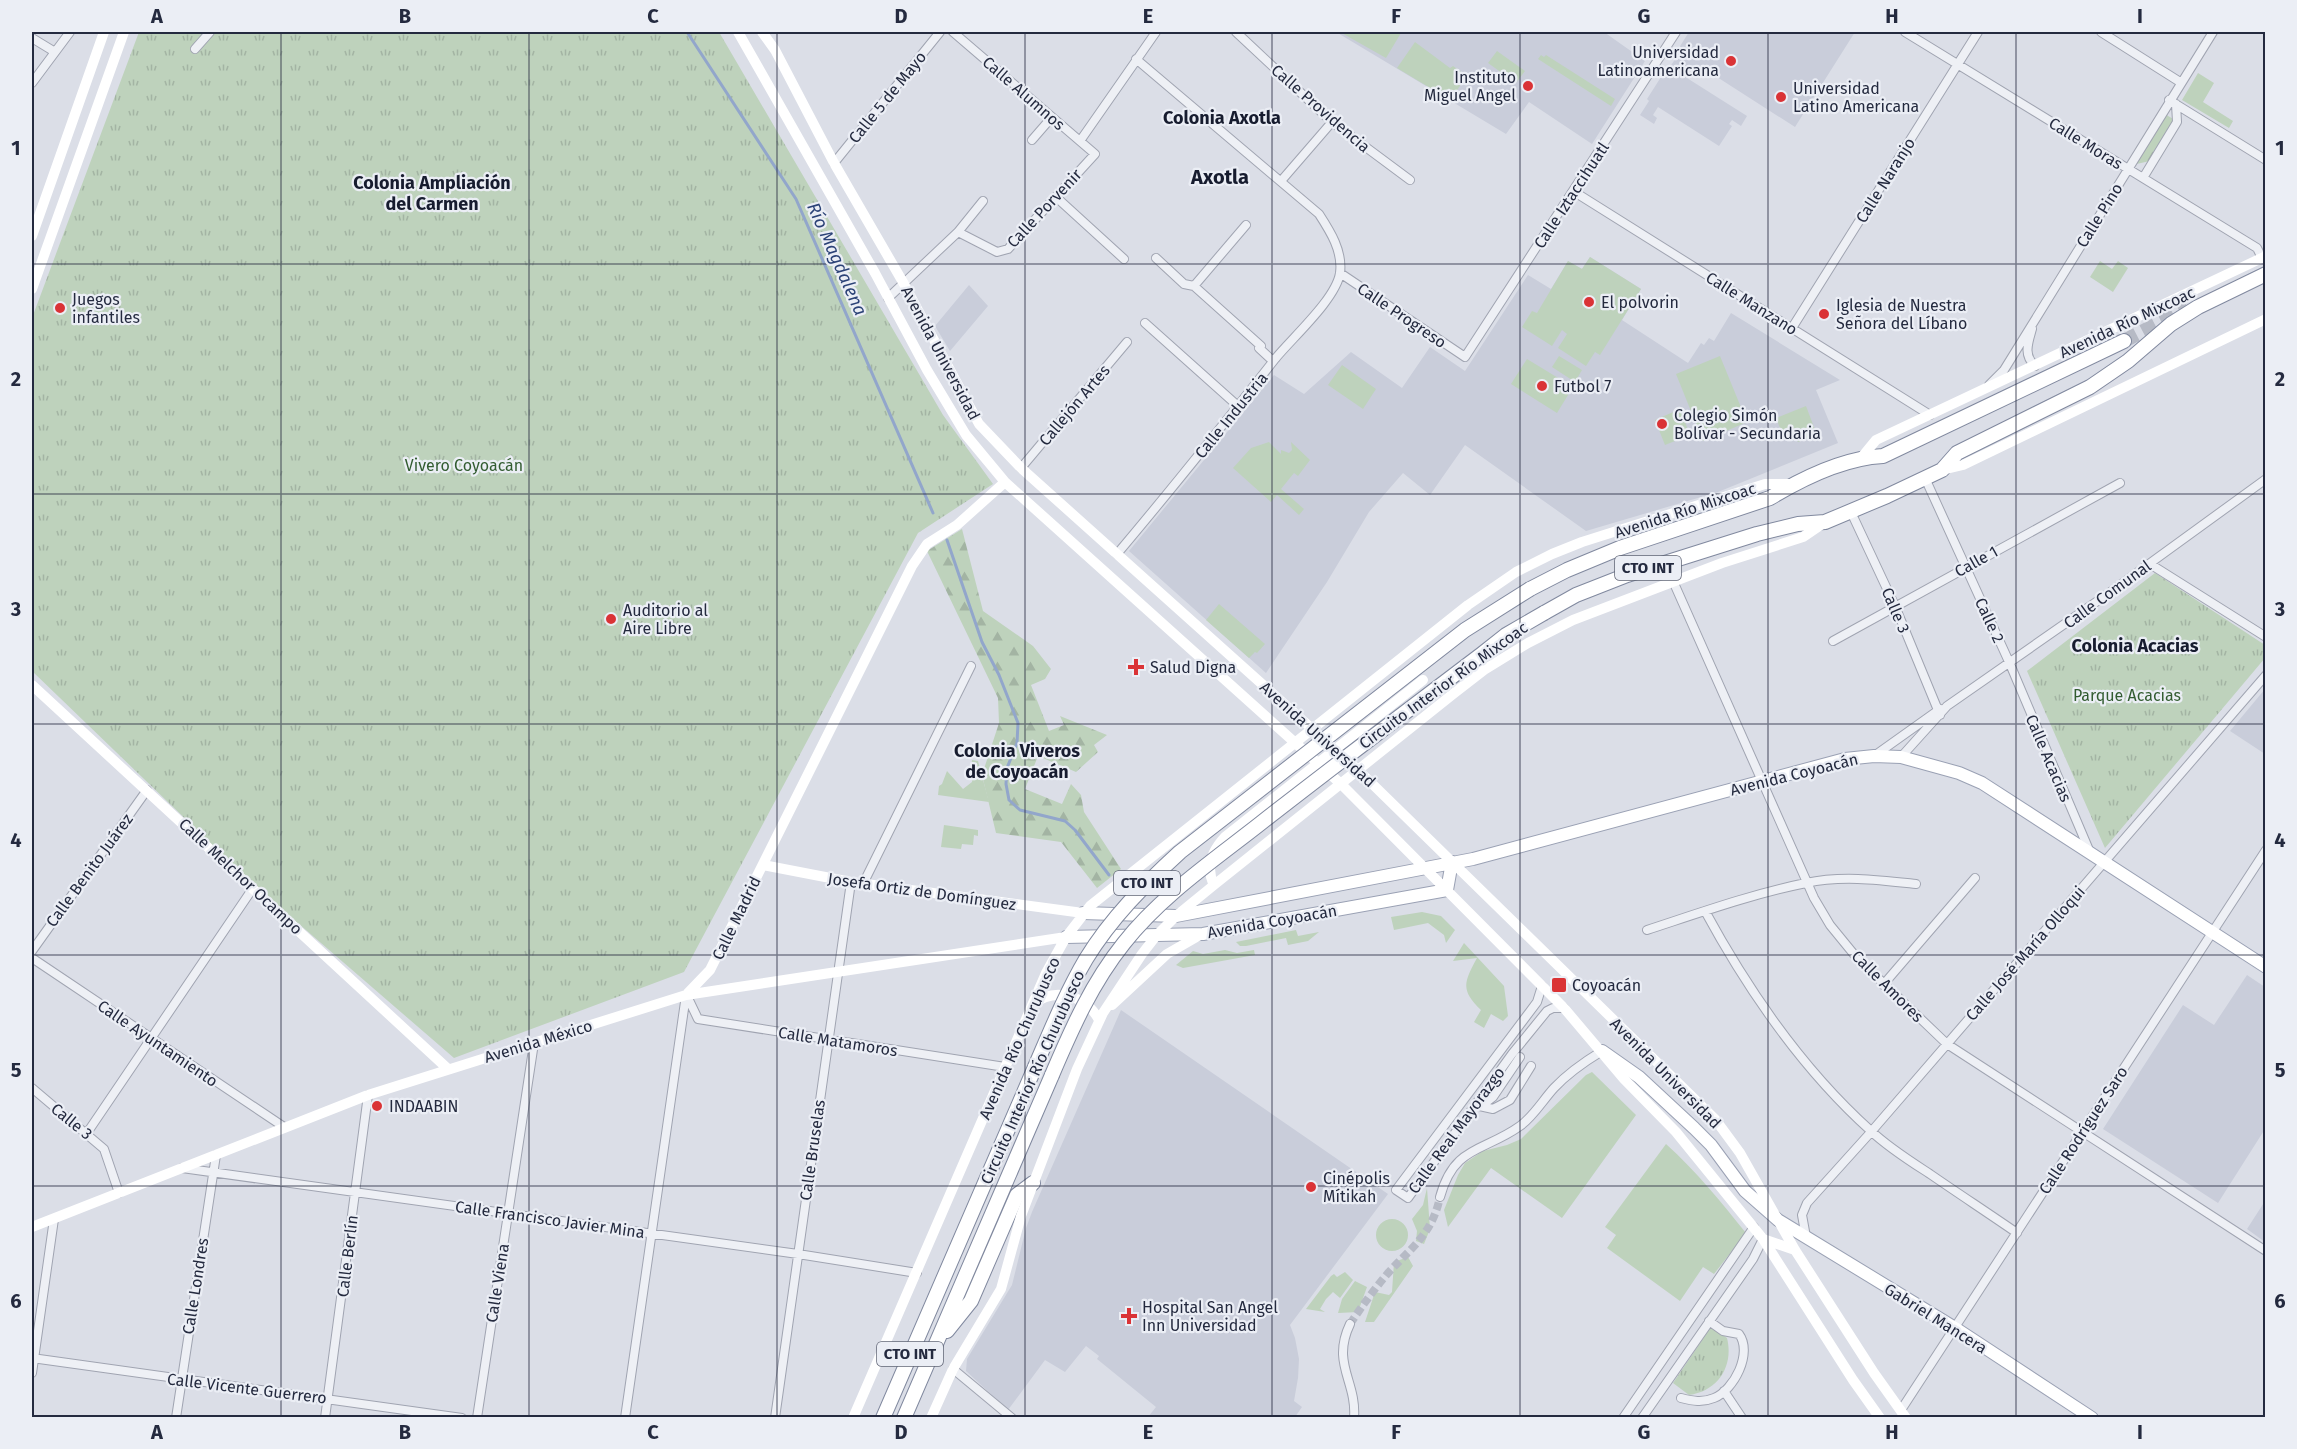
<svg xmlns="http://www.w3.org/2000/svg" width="2297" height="1449" viewBox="0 0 2297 1449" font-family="'Fira Sans',sans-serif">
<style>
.built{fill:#c9cdda}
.green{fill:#bed2bc}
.forest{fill:url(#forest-firs)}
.park{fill:url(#park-tufts)}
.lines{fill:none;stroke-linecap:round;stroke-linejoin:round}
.stream{stroke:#92a6cb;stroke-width:3}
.street-tunnel{stroke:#b6bac5;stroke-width:8;stroke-dasharray:8 4;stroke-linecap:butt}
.highway-tunnel{stroke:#b6bac5;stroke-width:14;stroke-dasharray:14 7;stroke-linecap:butt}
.street-casing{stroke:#a0a4b1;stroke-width:10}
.primary-casing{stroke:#9aa1b4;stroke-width:14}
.highway-casing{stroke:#81899f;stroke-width:16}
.street{stroke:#eef0f5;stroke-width:8}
.secondary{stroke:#fff;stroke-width:10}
.primary{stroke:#fff;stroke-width:12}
.highway{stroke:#fff;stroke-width:14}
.highway-bridge-casing{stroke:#81899f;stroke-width:16;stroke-linecap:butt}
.highway-bridge{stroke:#fff;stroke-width:14}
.grid{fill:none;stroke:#242a3f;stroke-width:1.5;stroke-opacity:0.55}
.poi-dot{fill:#da3336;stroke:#ebeef5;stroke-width:2}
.labels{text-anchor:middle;stroke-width:4.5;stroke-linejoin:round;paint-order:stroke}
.shield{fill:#ebeef5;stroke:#606576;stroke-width:1.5}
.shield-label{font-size:15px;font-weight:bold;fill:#242a3f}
.poi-label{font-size:16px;fill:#242a3f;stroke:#ebeef5;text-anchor:start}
.street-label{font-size:16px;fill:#242a3f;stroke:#ebeef5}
.park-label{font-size:16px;fill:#325c30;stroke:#ebeef5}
.neighbourhood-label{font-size:18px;font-weight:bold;fill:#171c2f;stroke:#ebeef5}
.water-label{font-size:18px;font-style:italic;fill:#2b4276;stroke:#ebeef5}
.quarter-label{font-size:20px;font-weight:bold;fill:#171c2f;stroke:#ebeef5}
.neatline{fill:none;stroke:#242a3f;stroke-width:2}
.grid-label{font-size:20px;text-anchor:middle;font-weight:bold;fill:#242a3f}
</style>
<defs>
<pattern id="forest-firs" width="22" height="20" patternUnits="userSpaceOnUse" patternTransform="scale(1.5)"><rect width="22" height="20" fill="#bed2bc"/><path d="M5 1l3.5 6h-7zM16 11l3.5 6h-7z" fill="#a3b4a3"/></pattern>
<pattern id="park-tufts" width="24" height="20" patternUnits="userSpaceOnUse" patternTransform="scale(1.5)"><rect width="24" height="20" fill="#bed2bc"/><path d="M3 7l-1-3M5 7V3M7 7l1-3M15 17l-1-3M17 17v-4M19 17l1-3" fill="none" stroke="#a3b4a3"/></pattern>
</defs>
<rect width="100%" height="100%" fill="#dbdee7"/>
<path class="built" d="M1336 32H1604L1645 61 1592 144 1529 102 1506 134Z
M1689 32H1855L1795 127 1703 68 1699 74 1684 65 1679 73 1747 116 1741 126 1732 120 1729 124 1732 126 1719 146 1658 107 1653 115 1657 118 1654 124 1640 115 1649 101 1647 99 1668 66 1670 67 1679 53 1677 51Z
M1590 257 1641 289 1622 320 1688 363 1701 343 1704 345 1709 338 1714 341 1731 313 1840 380 1816 390 1838 443 1718 492 1586 531 1465 445 1430 495 1403 473 1369 512 1327 582 1266 673 1129 551 1274 375 1304 394 1351 352 1402 388 1430 347 1465 371 1528 275 1551 289 1568 261 1582 269Z
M969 285 988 306 950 351 935 326Z
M2265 689V754L2230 731Z
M2247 975 2265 987V1129L2218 1203 2103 1129 2183 1005 2214 1025Z
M1121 1010 1388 1194 1290 1325 1295 1338 1299 1359 1298 1378 1294 1401 1302 1407 1295 1417H1148L1156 1407 1097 1359 1099 1356 1086 1346 1065 1372 1045 1360 1008 1410 966 1371 967 1359 1012 1285 1026 1228 1032 1212Z
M2265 1201V1242L2247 1229Z"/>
<path class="green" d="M1340 32H1397L1401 33 1386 58Z
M1415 42 1450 68 1453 66 1467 76 1450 100 1397 68Z
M1497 51 1525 71 1516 83 1488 63Z
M1541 55 1544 57 1546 55 1615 99 1611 106 1538 59Z
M2198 73 2214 83 2203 102 2233 121 2229 128 2182 100Z
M1590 257 1641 289 1600 355 1595 352 1586 366 1558 348 1567 334 1562 330 1552 346 1522 327 1532 311 1537 313 1568 261 1582 269Z
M2100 261 2112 269 2118 261 2128 268 2113 292 2090 277Z
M1559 356 1582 370 1575 382 1552 367Z
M1720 356 1747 422 1703 441 1676 374Z
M1527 359 1573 387 1557 413 1511 384Z
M1342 365 1376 389 1363 409 1328 385Z
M1806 406 1817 435 1798 442 1796 438 1791 440 1789 436 1784 438 1776 418Z
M1680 409 1690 435 1665 445 1655 420Z
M1269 442 1281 454V450L1289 453 1292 450 1291 442 1310 460 1298 476 1294 473 1281 489 1304 509 1299 515 1277 495 1271 502 1233 468 1251 448Z
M1219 604 1265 644 1257 653 1255 652 1249 658 1206 620Z
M972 760 978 761 989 802 938 795 939 786 942 784 947 771 963 789 972 782 973 774 971 773Z
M944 825 978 830V836L974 835 973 845 962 844 961 849 941 847Z
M1422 912 1441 916 1455 930 1446 943 1444 935 1428 923 1394 930 1391 917Z
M1296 930 1298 936 1319 932 1308 941 1288 945 1286 938 1246 946H1240L1236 942Z
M1464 943 1504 986 1508 1016 1503 1021 1491 1014 1484 1028 1474 1022 1481 1010C1460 990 1464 982 1477 958L1453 961Z
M1225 950 1237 953 1254 950 1255 955 1183 968 1176 965 1193 951 1203 954Z
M1592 1072 1636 1115 1562 1218 1491 1168 1448 1227 1444 1210 1458 1175 1465 1163 1483 1151 1507 1145 1521 1139 1586 1075Z
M1666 1144C1696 1171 1721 1202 1746 1233L1714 1274 1703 1267 1680 1301 1607 1248 1616 1235 1605 1227Z
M1427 1188 1430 1229 1424 1244 1416 1241 1417 1231 1412 1219 1423 1205Z
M1376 1235a16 16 0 1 1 32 0a16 16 0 1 1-32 0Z
M1408 1257 1413 1266 1374 1322H1365L1375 1292 1389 1295 1392 1292 1394 1262Z
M1345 1272 1353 1280 1340 1298 1333 1292 1326 1299 1320 1309 1325 1312 1306 1309 1331 1276 1334 1274 1337 1277Z
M1355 1281 1367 1287 1358 1312 1338 1313 1342 1299Z"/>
<path class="forest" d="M2163 113 2175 120 2150 161 2132 165Z
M962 529 983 611 1033 646 1051 669 1045 679 1031 685 1049 731 1064 725 1060 716 1107 735 1094 745 1098 752 1076 772 1038 756 1025 789 1062 804 1071 784 1081 795 1084 812 1121 869 1097 888 1061 842 996 833 982 775 999 723 998 698 927 551Z"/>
<path class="park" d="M139 32H719L943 415 993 484 918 533 684 972 454 1058 255 886 32 671V318Z
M2155 573 2265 645V658L2105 848 2027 671Z
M1711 1327 1727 1338C1734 1366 1718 1391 1689 1395L1673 1383Z"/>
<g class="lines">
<path class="stream" d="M687 32 796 199 933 513
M947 540 982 642 999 675 1018 723 1017 743 1007 768 1006 784 1009 800 1020 810 1065 821 1075 830 1109 875"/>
<path class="street-tunnel" d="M1350 1324C1362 1306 1375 1288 1389 1272 1413 1246 1432 1234 1440 1197"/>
<path class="highway-tunnel" d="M2124 341 2188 308"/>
<defs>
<path id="street" d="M953 32 1095 154 1008 249 997 252 958 232
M1236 32 1332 122 1410 180
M1905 32 2257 248 2262 258
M2101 32 2180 82
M32 38 55 52
M195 49 210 32
M32 83 70 32
M2169 100 2266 160
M1032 140 1052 117
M1080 141 1156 32
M834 163 940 32
M2143 178 2177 122 2176 104
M1281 181 1332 122
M1573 191 1930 415
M1056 197 1124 259
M1156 258 1184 284 1194 286 1261 346 1259 348 1273 361 1276 358
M1340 273 1465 357 1676 32
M1194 286 1246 225
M888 298 958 232 983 201
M1145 323 1239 407
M1792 328 1978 32
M2032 329C2028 343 2023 355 2035 366
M1989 385 2004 370 2213 32
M1021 468 1127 342
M1925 478 2010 664 2089 850
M1851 512 1895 606 1940 715
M1117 554C1171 490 1223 425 1275 359 1292 338 1336 299 1340 273 1343 251 1330 231 1319 214L1136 59
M2150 564 2266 637
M1673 581 1814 898 1830 925 1857 958 1947 1044 2266 1251
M1833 641 2120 483
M1874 756 1940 709
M1901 757 1947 706 2109 593 2266 479
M863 884 971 666
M1705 911C1749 992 1802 1069 1871 1131 1889 1148 1910 1161 1930 1174 1959 1194 1988 1213 2017 1233
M1647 930C1699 913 1752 894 1806 883 1842 875 1880 880 1916 884
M32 951 147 790
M32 958 284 1127
M1883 985 1975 878
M1542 986 1537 1002 1396 1190 1408 1198 1512 1054 1547 1011 1553 1008H1564
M687 996 698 1019 1005 1067
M32 1088 104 1149 119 1193
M1475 1105 1493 1109 1510 1100 1531 1066
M1481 1106 1493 1097 1520 1057
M87 1133 253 888
M182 1168 798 1254 917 1273
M1440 1197C1454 1145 1484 1152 1520 1126 1533 1117 1543 1100 1554 1088 1568 1073 1584 1062 1602 1051
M1806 1237 1802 1215 1807 1203 1871 1132 2266 675
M1350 1324C1331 1364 1357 1381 1354 1418
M32 1358 462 1418
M953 1369 1012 1418
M32 1373 54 1219
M1724 1391 1742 1418
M1681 1398C1693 1401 1702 1403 1714 1398 1734 1390 1753 1353 1739 1334L1723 1331 1709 1321
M1901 1410 2266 850
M176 1418 216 1155
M325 1418 368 1095
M477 1418 534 1043
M625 1418 686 995
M775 1418 851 882
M1623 1418 1754 1227
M1642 1418 1753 1259 1763 1239"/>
<path id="primary" d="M1083 913 1176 916 1473 859 1845 759 1874 756 1901 757 1959 773 1982 783 2266 967
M1066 937 1203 934 1447 890 1452 862
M1602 1051 1639 1077 1694 1128 1711 1145 1745 1191 1778 1220 1955 1328 2092 1418"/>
<path id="highway" d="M1530 589 1567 570 1620 548 1770 498C1803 478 1844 458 1883 456L2124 341
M1544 613 1576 595 1627 575 1757 534 1798 524 1825 522 1887 496 1942 470 1957 453 2090 387 2128 361 2171 324 2198 307 2266 274
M947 1331 971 1301 1017 1195 1033 1183
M883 1418 1035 1067
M904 1418 1052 1075"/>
</defs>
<use href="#street" class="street-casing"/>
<use href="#primary" class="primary-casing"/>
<use href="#highway" class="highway-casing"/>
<use href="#street" class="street"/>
<path class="secondary" d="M738 32 875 273 927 370 966 435 1005 482 1341 784 1564 1008 1624 1079 1676 1132 1763 1239 1853 1380 1880 1418
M762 32 775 50 834 163 904 284 979 424 1021 468 1358 770 1715 1119 1740 1153 1795 1250 1874 1373 1906 1418
M32 236 104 32
M32 289 124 32
M1862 457 1876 440 2266 256
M1942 470 1963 465 2266 319
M32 685 448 1069
M763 865 851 882 1083 913
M1214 885C1205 867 1212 851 1225 837L1423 680
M686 995 710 970 912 566 927 544 957 525 1005 482
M1033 1004C1055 987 1086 995 1099 1020
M1112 1005 1167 954 1200 935
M32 1227 368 1095 686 995 1066 937
M1763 1239 1795 1250
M853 1418 1046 973 1066 937 1090 906 1468 605 1516 572 1552 554 1582 542 1765 484H1793
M931 1418 953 1369 1001 1289 1021 1216 1077 1069 1103 1013 1142 954 1156 936 1176 916 1214 885 1453 694 1484 670 1528 643 1573 620 1722 563 1803 537 1825 522"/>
<use href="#primary" class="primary"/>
<use href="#highway" class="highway"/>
<defs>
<path id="highway-bridge" d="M1035 1067C1051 1030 1066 993 1086 959 1111 918 1145 884 1180 852L1465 630 1530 589
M1052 1075C1072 1028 1092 983 1124 943 1161 896 1214 860 1261 823 1334 766 1408 710 1482 654L1506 635 1544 613"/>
</defs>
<use href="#highway-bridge" class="highway-bridge-casing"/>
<use href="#highway-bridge" class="highway-bridge"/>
</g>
<path class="grid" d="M281 32V1418M529 32V1418M777 32V1418M1025 32V1418M1272 32V1418M1520 32V1418M1768 32V1418M2016 32V1418M32 264H2266M32 494H2266M32 724H2266M32 955H2266M32 1186H2266"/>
<g class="poi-dot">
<circle cx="1731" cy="61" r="6"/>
<circle cx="1528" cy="86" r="6"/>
<circle cx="1781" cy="97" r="6"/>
<circle cx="1589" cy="302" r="6"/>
<circle cx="60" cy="308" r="6"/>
<circle cx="1824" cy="314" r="6"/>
<circle cx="1542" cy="386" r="6"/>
<circle cx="1662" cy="424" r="6"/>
<circle cx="611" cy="619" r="6"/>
<path d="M1133 658h6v6h6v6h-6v6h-6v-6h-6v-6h6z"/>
<rect x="1551" y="977" width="16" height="16" rx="3"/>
<circle cx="377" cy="1106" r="6"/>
<circle cx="1311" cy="1187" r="6"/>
<path d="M1126 1307h6v6h6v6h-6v6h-6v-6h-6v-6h6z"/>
</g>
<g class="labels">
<g class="shield">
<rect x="1615" y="556" width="66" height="24" rx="4.5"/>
<rect x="1114" y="871" width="66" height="24" rx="4.5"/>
<rect x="877" y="1342" width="66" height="24" rx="4.5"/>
</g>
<g class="shield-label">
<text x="1648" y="573">CTO INT</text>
<text x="1147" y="888">CTO INT</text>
<text x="910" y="1359">CTO INT</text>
</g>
<g class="poi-label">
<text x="1719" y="58" text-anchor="end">Universidad<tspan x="1719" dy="18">Latinoamericana</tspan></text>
<text x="1516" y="83" text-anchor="end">Instituto<tspan x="1516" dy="18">Miguel Angel</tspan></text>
<text x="1793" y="94">Universidad<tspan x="1793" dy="18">Latino Americana</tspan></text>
<text x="72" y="305">Juegos<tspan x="72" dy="18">infantiles</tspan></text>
<text x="1601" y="308">El polvorin</text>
<text x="1836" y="311">Iglesia de Nuestra<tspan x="1836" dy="18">Señora del Líbano</tspan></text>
<text x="1554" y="392">Futbol 7</text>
<text x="1674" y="421">Colegio Simón<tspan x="1674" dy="18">Bolívar - Secundaria</tspan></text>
<text x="623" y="616">Auditorio al<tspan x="623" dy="18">Aire Libre</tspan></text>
<text x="1150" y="673">Salud Digna</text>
<text x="1572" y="991">Coyoacán</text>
<text x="389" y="1112">INDAABIN</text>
<text x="1323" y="1184">Cinépolis<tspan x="1323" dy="18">Mítikah</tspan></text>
<text x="1142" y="1313">Hospital San Angel<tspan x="1142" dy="18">Inn Universidad</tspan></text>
</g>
<g class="street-label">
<text transform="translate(1024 93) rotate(41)" y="6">Calle Alumnos</text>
<text transform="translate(887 97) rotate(-51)" y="6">Calle 5 de Mayo</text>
<text transform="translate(1321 108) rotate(41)" y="6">Calle Providencia</text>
<text transform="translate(2086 143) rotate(32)" y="6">Calle Moras</text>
<text transform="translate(1885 180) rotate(-58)" y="6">Calle Naranjo</text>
<text transform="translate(1571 195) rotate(-57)" y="6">Calle Iztaccihuatl</text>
<text transform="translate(1044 208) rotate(-47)" y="6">Calle Porvenir</text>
<text transform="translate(2099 215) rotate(-58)" y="6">Calle Pino</text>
<text transform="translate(1752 303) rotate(32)" y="6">Calle Manzano</text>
<text transform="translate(1402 315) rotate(34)" y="6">Calle Progreso</text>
<text transform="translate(2127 322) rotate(-25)" y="6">Avenida Río Mixcoac</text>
<text transform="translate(941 353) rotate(62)" y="6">Avenida Universidad</text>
<text transform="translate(1074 405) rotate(-50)" y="6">Callejón Artes</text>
<text transform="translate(1231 415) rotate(-51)" y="6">Calle Industria</text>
<text transform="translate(1685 510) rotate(-18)" y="6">Avenida Río Mixcoac</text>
<text transform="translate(1976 561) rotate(-29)" y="6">Calle 1</text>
<text transform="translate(2107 594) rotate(-36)" y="6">Calle Comunal</text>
<text transform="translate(1896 610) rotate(67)" y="6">Calle 3</text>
<text transform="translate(1990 620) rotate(65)" y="6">Calle 2</text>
<text transform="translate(1443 685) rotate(-36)" y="6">Circuito Interior Río Mixcoac</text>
<text transform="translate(1318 734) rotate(42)" y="6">Avenida Universidad</text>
<text transform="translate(2049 758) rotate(67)" y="6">Calle Acacias</text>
<text transform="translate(1794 774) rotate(-14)" y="6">Avenida Coyoacán</text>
<text transform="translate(89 870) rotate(-54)" y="6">Calle Benito Juárez</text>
<text transform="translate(241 876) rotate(43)" y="6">Calle Melchor Ocampo</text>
<text transform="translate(922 891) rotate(8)" y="6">Josefa Ortiz de Domínguez</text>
<text transform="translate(736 918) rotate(-64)" y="6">Calle Madrid</text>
<text transform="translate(1272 921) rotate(-10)" y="6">Avenida Coyoacán</text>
<text transform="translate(2025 953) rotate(-49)" y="6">Calle José María Olloqui</text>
<text transform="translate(1888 986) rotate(45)" y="6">Calle Amores</text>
<text transform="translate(1019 1038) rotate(-66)" y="6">Avenida Río Churubusco</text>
<text transform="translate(538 1041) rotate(-17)" y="6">Avenida México</text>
<text transform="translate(838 1041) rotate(9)" y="6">Calle Matamoros</text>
<text transform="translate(158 1043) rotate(34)" y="6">Calle Ayuntamiento</text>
<text transform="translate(1666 1073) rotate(45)" y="6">Avenida Universidad</text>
<text transform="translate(1032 1077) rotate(-66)" y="6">Circuito Interior Río Churubusco</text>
<text transform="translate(72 1121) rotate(39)" y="6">Calle 3</text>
<text transform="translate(1456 1130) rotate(-54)" y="6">Calle Real Mayorazgo</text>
<text transform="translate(2083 1130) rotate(-57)" y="6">Calle Rodríguez Saro</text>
<text transform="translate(812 1150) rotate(-82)" y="6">Calle Bruselas</text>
<text transform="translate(550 1219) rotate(8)" y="6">Calle Francisco Javier Mina</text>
<text transform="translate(347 1256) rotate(-83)" y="6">Calle Berlín</text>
<text transform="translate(497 1283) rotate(-81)" y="6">Calle Viena</text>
<text transform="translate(195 1286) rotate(-81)" y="6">Calle Londres</text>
<text transform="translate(1936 1318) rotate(32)" y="6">Gabriel Mancera</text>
<text transform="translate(247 1388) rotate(7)" y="6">Calle Vicente Guerrero</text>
</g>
<g class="park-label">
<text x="464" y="471">Vivero Coyoacán</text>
<text x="2127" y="701">Parque Acacias</text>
</g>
<g class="neighbourhood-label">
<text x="1222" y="124">Colonia Axotla</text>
<text x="432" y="189">Colonia Ampliación<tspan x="432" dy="21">del Carmen</tspan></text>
<text x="2135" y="652">Colonia Acacias</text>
<text x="1017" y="757">Colonia Viveros<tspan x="1017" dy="21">de Coyoacán</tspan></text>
</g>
<g class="water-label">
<text transform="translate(837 259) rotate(66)" y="6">Río Magdalena</text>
</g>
<g class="quarter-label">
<text x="1220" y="184">Axotla</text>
</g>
</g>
<rect width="2297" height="1449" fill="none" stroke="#ebeef5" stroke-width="66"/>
<rect x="33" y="33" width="2231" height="1383" class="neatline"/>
<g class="grid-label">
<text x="157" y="23">A</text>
<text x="405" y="23">B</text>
<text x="653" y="23">C</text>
<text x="901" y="23">D</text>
<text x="1148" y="23">E</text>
<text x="1396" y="23">F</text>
<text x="1644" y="23">G</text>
<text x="1892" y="23">H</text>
<text x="2140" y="23">I</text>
<text x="16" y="155">1</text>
<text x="2280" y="155">1</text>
<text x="16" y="386">2</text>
<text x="2280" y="386">2</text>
<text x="16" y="616">3</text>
<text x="2280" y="616">3</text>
<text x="16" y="847">4</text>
<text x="2280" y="847">4</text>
<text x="16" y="1077">5</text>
<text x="2280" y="1077">5</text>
<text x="16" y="1308">6</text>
<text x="2280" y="1308">6</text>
<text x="157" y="1439">A</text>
<text x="405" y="1439">B</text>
<text x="653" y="1439">C</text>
<text x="901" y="1439">D</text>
<text x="1148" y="1439">E</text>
<text x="1396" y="1439">F</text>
<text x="1644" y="1439">G</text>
<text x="1892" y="1439">H</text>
<text x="2140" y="1439">I</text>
</g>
</svg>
